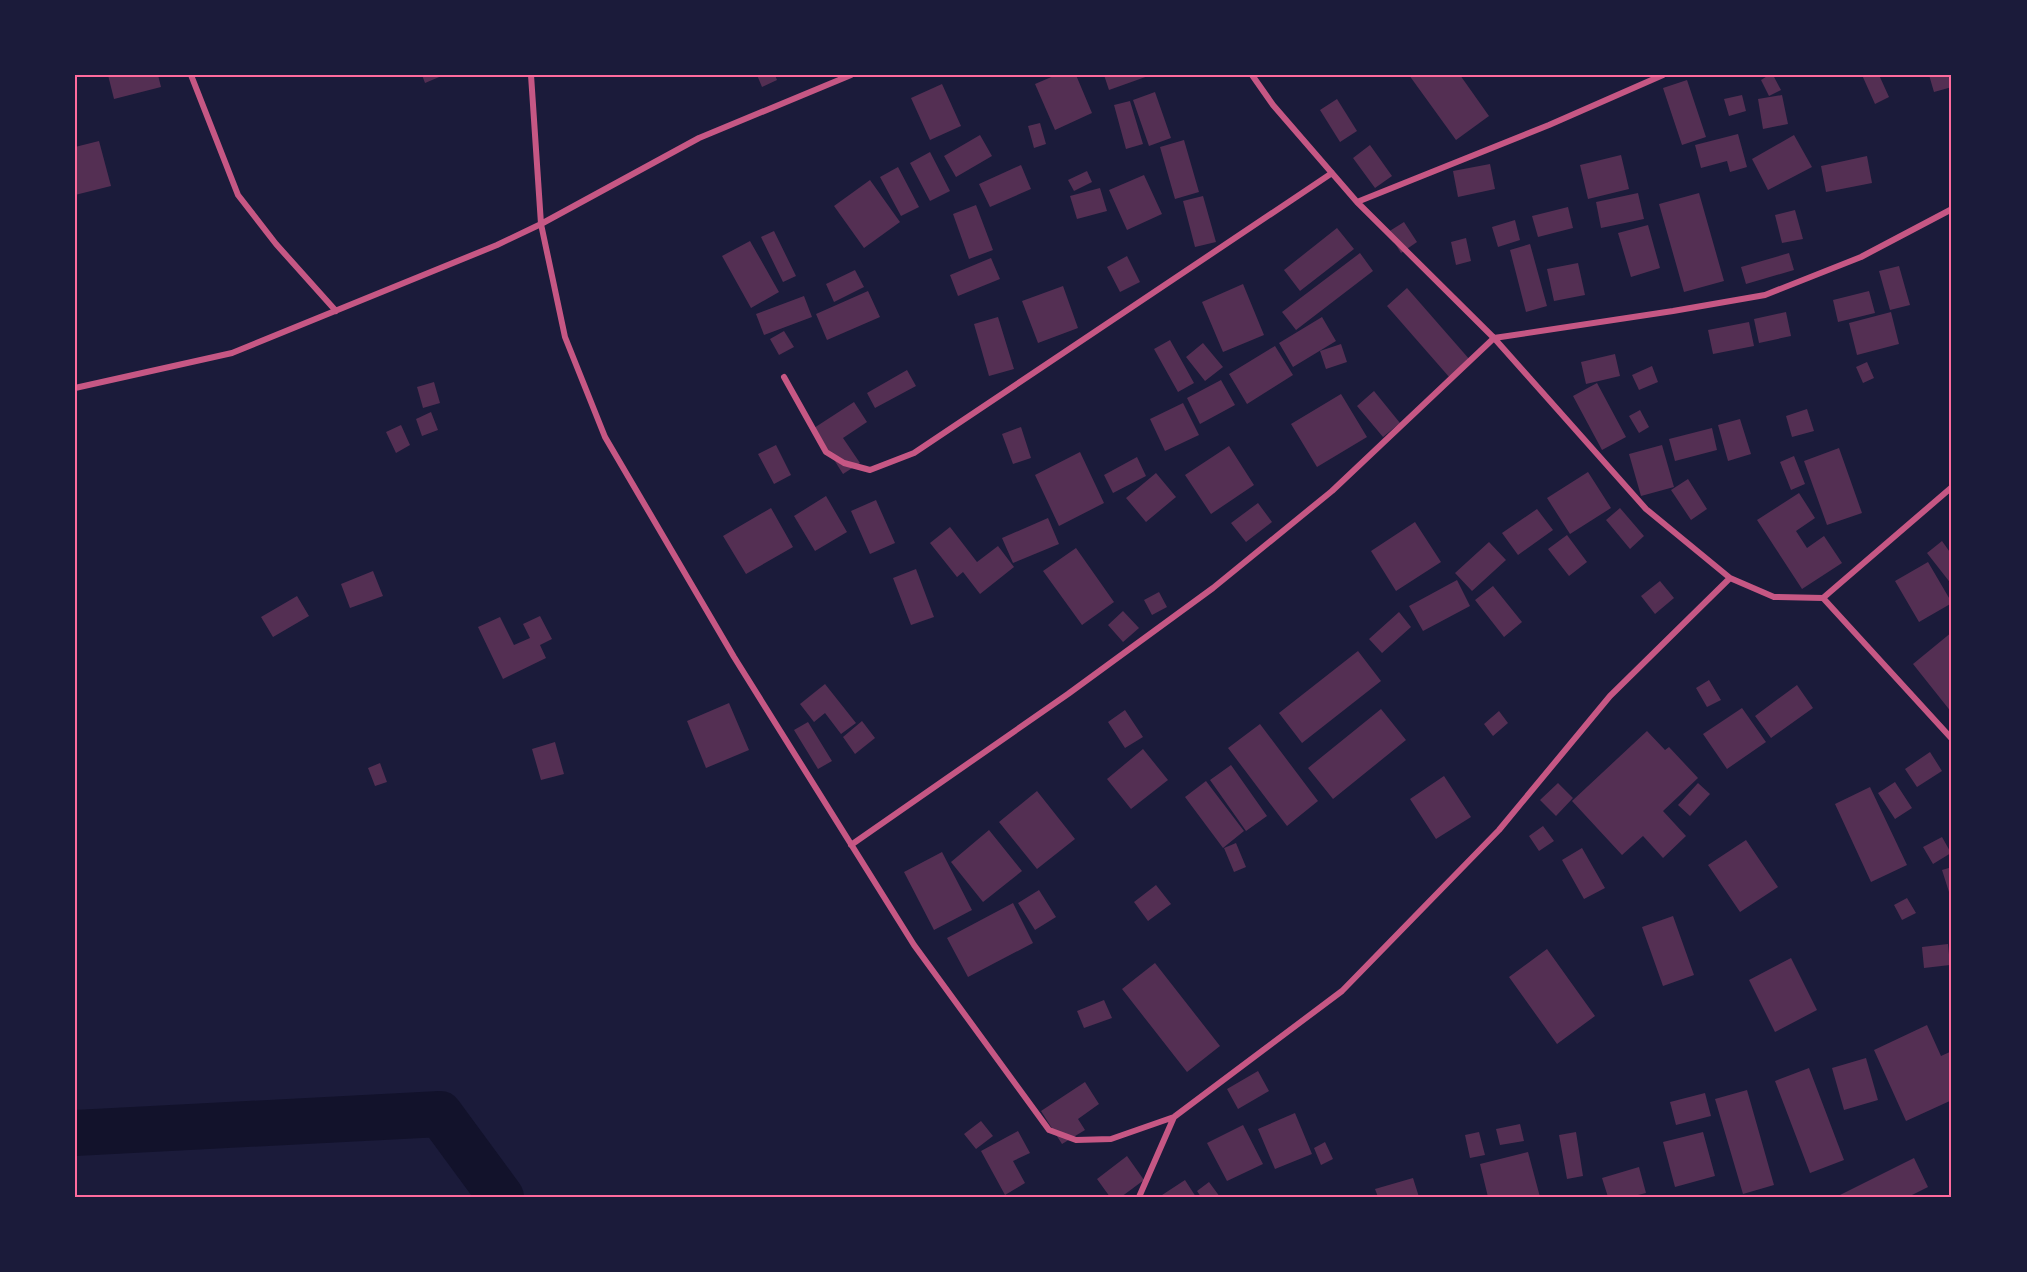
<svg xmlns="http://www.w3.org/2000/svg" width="2027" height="1272" viewBox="0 0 2027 1272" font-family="Helvetica,sans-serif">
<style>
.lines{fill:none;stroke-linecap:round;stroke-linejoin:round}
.river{stroke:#12122b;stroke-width:46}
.building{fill:#542f53}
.minor{stroke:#c65784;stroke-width:6}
.neatline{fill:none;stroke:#ff6b9d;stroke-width:2}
</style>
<rect width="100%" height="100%" fill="#1b1b3a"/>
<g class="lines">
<path class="river" d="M75 1133 440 1114 501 1197"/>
</g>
<path class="building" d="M108 75H158L161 87 114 99Z
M422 75H444L425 83Z
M757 75H775L777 80 762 87Z
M1056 75H1076L1092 113 1055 130 1035 84Z
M1104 75H1151L1109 90Z
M1409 75H1460L1489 116 1456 140Z
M1769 75H1773L1781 90 1769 96 1761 80Z
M1862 75H1879L1889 97 1875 104Z
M1929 75H1952V87L1934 92Z
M1687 80 1706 137 1682 145 1663 88Z
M942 84 961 126 930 140 911 98Z
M1155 92 1171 138 1149 146 1133 100Z
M1742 95 1746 111 1729 116 1724 99Z
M1782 95 1788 124 1763 129 1758 99Z
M1337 99 1357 131 1340 142 1320 110Z
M1130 101 1143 144 1126 149 1114 105Z
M1040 123 1046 144 1034 148 1028 126Z
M1738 134 1747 167 1730 172 1727 161 1701 168 1695 145Z
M980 135 992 156 956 177 944 156Z
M1794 135 1812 167 1768 190 1752 159Z
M1184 140 1199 192 1175 199 1160 147Z
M99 141 111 186 75 195V147Z
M1370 145 1392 176 1375 188 1353 158Z
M930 152 950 191 930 201 910 163Z
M1621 155 1629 189 1588 199 1580 165Z
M1867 156 1872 183 1826 192 1821 166Z
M1490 164 1495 189 1458 197 1453 171Z
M1021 165 1031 189 990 207 979 184Z
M898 167 919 207 901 216 880 177Z
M1087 171 1092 182 1074 191 1068 180Z
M1144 175 1162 214 1127 230 1109 190Z
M870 180 900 222 864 248 834 206Z
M1100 188 1107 211 1077 219 1070 196Z
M1638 193 1644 219 1601 228 1596 202Z
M1699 193 1724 281 1684 292 1659 204Z
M1203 196 1216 242 1195 247 1183 201Z
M976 205 993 250 969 259 953 214Z
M1568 207 1573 228 1538 237 1532 216Z
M1795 210 1803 239 1782 243 1775 215Z
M1515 220 1520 240 1498 247 1492 227Z
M1404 222 1417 242 1401 253 1388 232Z
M1648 225 1660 268 1631 277 1618 233Z
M1337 228 1354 249 1300 291 1284 270Z
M774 231 796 276 783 282 761 237Z
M1466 238 1471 261 1456 265 1451 242Z
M750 241 779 292 751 308 722 256Z
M1530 244 1547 306 1526 312 1510 250Z
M1360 253 1373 271 1296 330 1282 312Z
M1789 253 1794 270 1746 284 1741 267Z
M1127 256 1140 282 1120 292 1107 267Z
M991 258 1000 279 958 296 950 275Z
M1578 263 1585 295 1554 301 1547 269Z
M1899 266 1910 305 1890 310 1879 271Z
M855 270 864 287 834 302 826 284Z
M1243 284 1264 335 1223 352 1202 302Z
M1063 286 1078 328 1038 343 1022 301Z
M1407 288 1470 360 1450 378 1387 306Z
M868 291 880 317 827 340 816 314Z
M1869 291 1875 313 1838 322 1833 300Z
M804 296 812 317 764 335 756 314Z
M1786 312 1791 336 1759 343 1754 319Z
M1891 312 1899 344 1857 355 1849 323Z
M998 317 1014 369 989 376 974 324Z
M1322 317 1336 341 1293 367 1279 343Z
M1749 322 1754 346 1713 354 1708 330Z
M784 331 794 347 779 355 770 339Z
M1170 340 1194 383 1178 392 1154 349Z
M1203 343 1223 367 1205 381 1186 357Z
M1341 344 1347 362 1326 369 1320 351Z
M1275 346 1293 375 1247 404 1229 374Z
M1615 354 1620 376 1586 384 1581 362Z
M1867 362 1874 378 1863 383 1856 367Z
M1652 366 1658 382 1639 390 1632 375Z
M907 370 916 386 875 408 867 393Z
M1221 380 1235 405 1200 424 1187 398Z
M434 382 440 403 423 408 417 387Z
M1597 383 1626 437 1602 450 1573 396Z
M1374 391 1400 423 1383 437 1357 406Z
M1341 394 1367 437 1317 467 1291 424Z
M854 402 867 422 843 438 860 463 843 474 814 428Z
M1183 403 1199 435 1165 451 1150 419Z
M1807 409 1814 431 1792 437 1786 416Z
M1640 410 1649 427 1639 433 1629 416Z
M431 412 438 430 422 436 416 419Z
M1740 419 1751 454 1728 461 1718 425Z
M401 425 410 445 396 453 386 432Z
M1021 427 1031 458 1013 464 1002 434Z
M1712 428 1717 450 1675 461 1669 439Z
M776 445 791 475 774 484 758 454Z
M1662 445 1674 487 1641 496 1629 454Z
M1229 446 1254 485 1211 514 1185 475Z
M1839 448 1862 513 1827 525 1804 461Z
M1080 452 1104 503 1059 526 1035 475Z
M1794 456 1805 484 1791 490 1780 462Z
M1137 457 1146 476 1113 493 1104 475Z
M1588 472 1611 508 1570 534 1547 498Z
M1156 473 1176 497 1146 522 1126 498Z
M1688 479 1707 509 1691 520 1671 490Z
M1799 493 1815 518 1796 531 1807 548 1824 536 1842 563 1802 589 1757 520Z
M826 496 847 532 815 551 794 516Z
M876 500 895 543 870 554 851 511Z
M1258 503 1272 522 1246 542 1231 523Z
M771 508 793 547 746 574 723 536Z
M1620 508 1644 536 1630 549 1606 520Z
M1537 509 1553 530 1518 555 1502 533Z
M1048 518 1059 544 1013 563 1002 538Z
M1415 522 1441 562 1396 591 1371 551Z
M950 527 977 562 998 546 1014 567 980 594 963 572 957 577 930 543Z
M1567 535 1587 562 1569 576 1548 549Z
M1942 541 1952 555V585L1927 553Z
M1489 542 1506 560 1472 591 1455 573Z
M1076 548 1114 602 1082 625 1043 571Z
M1928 562 1952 603 1919 622 1895 581Z
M916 569 934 617 911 625 893 578Z
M373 571 383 596 350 608 341 584Z
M1457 580 1470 606 1423 631 1409 606Z
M1660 581 1674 598 1655 614 1641 596Z
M1493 586 1522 622 1504 637 1475 600Z
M1159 592 1167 607 1152 615 1144 600Z
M297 596 309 616 273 637 261 617Z
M1123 611 1139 628 1123 642 1108 625Z
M1399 612 1411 627 1382 653 1369 639Z
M540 616 552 639 540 645 546 658 503 679 478 627 500 617 514 645 530 638 523 624Z
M1952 632V713L1913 664Z
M1358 651 1381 681 1302 743 1279 713Z
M1709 680 1721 700 1707 707 1696 688Z
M825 684 856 723 841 734 825 713 814 722 800 704Z
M1797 685 1813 708 1771 738 1755 716Z
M729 703 749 750 706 768 687 721Z
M1742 708 1766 742 1727 769 1703 734Z
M1381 709 1406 740 1333 799 1308 768Z
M1125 710 1143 737 1125 748 1108 722Z
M1499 711 1508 723 1493 736 1484 724Z
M862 721 875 738 855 754 843 737Z
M808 722 832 761 818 769 794 730Z
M1260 724 1318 801 1287 826 1228 748Z
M1647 731 1665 750 1669 747 1698 778 1663 811 1686 836 1663 858 1643 836 1622 855 1572 801Z
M555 742 564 774 541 780 532 749Z
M1143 749 1168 780 1131 809 1107 779Z
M1930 752 1942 771 1917 787 1905 769Z
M380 763 387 782 375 786 368 768Z
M1231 765 1267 816 1246 831 1210 780Z
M1444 776 1471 817 1436 839 1410 799Z
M1206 781 1244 831 1223 848 1185 797Z
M1895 782 1912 808 1895 819 1878 793Z
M1558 783 1573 798 1556 816 1540 800Z
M1698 783 1710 794 1690 816 1678 805Z
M1870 787 1907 865 1871 882 1835 804Z
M1037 791 1075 839 1037 869 999 822Z
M1543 826 1554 841 1539 851 1529 836Z
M989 830 1022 871 983 902 951 862Z
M1942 837 1951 853 1933 864 1923 847Z
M1746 840 1778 887 1740 912 1708 865Z
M1236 843 1246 867 1234 872 1224 848Z
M1582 848 1605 888 1584 899 1562 860Z
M942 852 972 910 934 930 904 872Z
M1952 867V891L1949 892 1942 870Z
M1156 885 1171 904 1148 921 1134 902Z
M1039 890 1056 917 1035 930 1018 903Z
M1907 898 1916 913 1902 920 1894 905Z
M1013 903 1033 943 968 977 947 938Z
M1673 916 1694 975 1663 986 1642 927Z
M1948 944 1950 965 1924 968 1922 947Z
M1547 949 1595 1016 1557 1044 1509 977Z
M1791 958 1817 1010 1775 1032 1749 980Z
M1155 963 1220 1046 1187 1072 1122 989Z
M1104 1000 1112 1018 1084 1028 1077 1011Z
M1927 1025 1941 1056 1952 1051V1100L1906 1121 1874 1050Z
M1866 1058 1878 1100 1844 1110 1832 1068Z
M1809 1068 1844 1160 1810 1173 1775 1081Z
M1258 1071 1269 1091 1238 1109 1227 1089Z
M1085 1082 1099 1104 1078 1119 1085 1130 1062 1144 1041 1111Z
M1747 1090 1774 1185 1743 1194 1715 1099Z
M1705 1093 1711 1116 1676 1125 1670 1102Z
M1295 1113 1312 1154 1275 1169 1258 1129Z
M981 1121 993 1136 976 1149 964 1134Z
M1520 1124 1524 1141 1500 1145 1496 1129Z
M1243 1125 1263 1164 1227 1181 1207 1143Z
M1018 1131 1030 1153 1013 1161 1025 1183 1005 1195 981 1151Z
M1479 1132 1485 1155 1470 1158 1465 1135Z
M1576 1132 1583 1176 1567 1179 1559 1135Z
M1703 1132 1715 1176 1675 1187 1663 1142Z
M1325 1142 1333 1159 1321 1165 1314 1148Z
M1528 1152 1540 1197H1488L1480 1164Z
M1127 1156 1144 1180 1121 1197H1110L1097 1179Z
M1914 1158 1928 1187 1908 1197H1836Z
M1639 1167 1646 1193 1638 1195V1197H1608L1602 1178Z
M1413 1178 1419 1197H1378L1375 1189Z
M1185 1180 1196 1197H1159Z
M1209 1182 1220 1197H1201L1197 1191Z"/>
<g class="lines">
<path class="minor" d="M191 75 238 195 276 244 336 311
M531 75 541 224 565 337 605 437 734 657 914 945 1049 1130 1076 1140 1111 1139 1174 1117 1342 991 1499 830 1610 696 1730 578
M1252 75 1273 105 1357 202 1494 338 1646 509 1730 578 1774 597 1823 598 1952 739
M1357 202 1549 125 1663 75
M784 377 826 452 844 463 870 470 914 453 1332 173
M75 388 232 353 497 245 541 224 699 138 851 75
M1823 598 1952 487
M851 845 1068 694 1213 588 1332 491 1494 338 1673 311 1765 295 1861 257 1952 209
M1139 1197 1174 1117"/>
</g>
<rect width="2027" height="1272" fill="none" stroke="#1b1b3a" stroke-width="153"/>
<rect x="76" y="76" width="1874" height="1120" class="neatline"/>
</svg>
